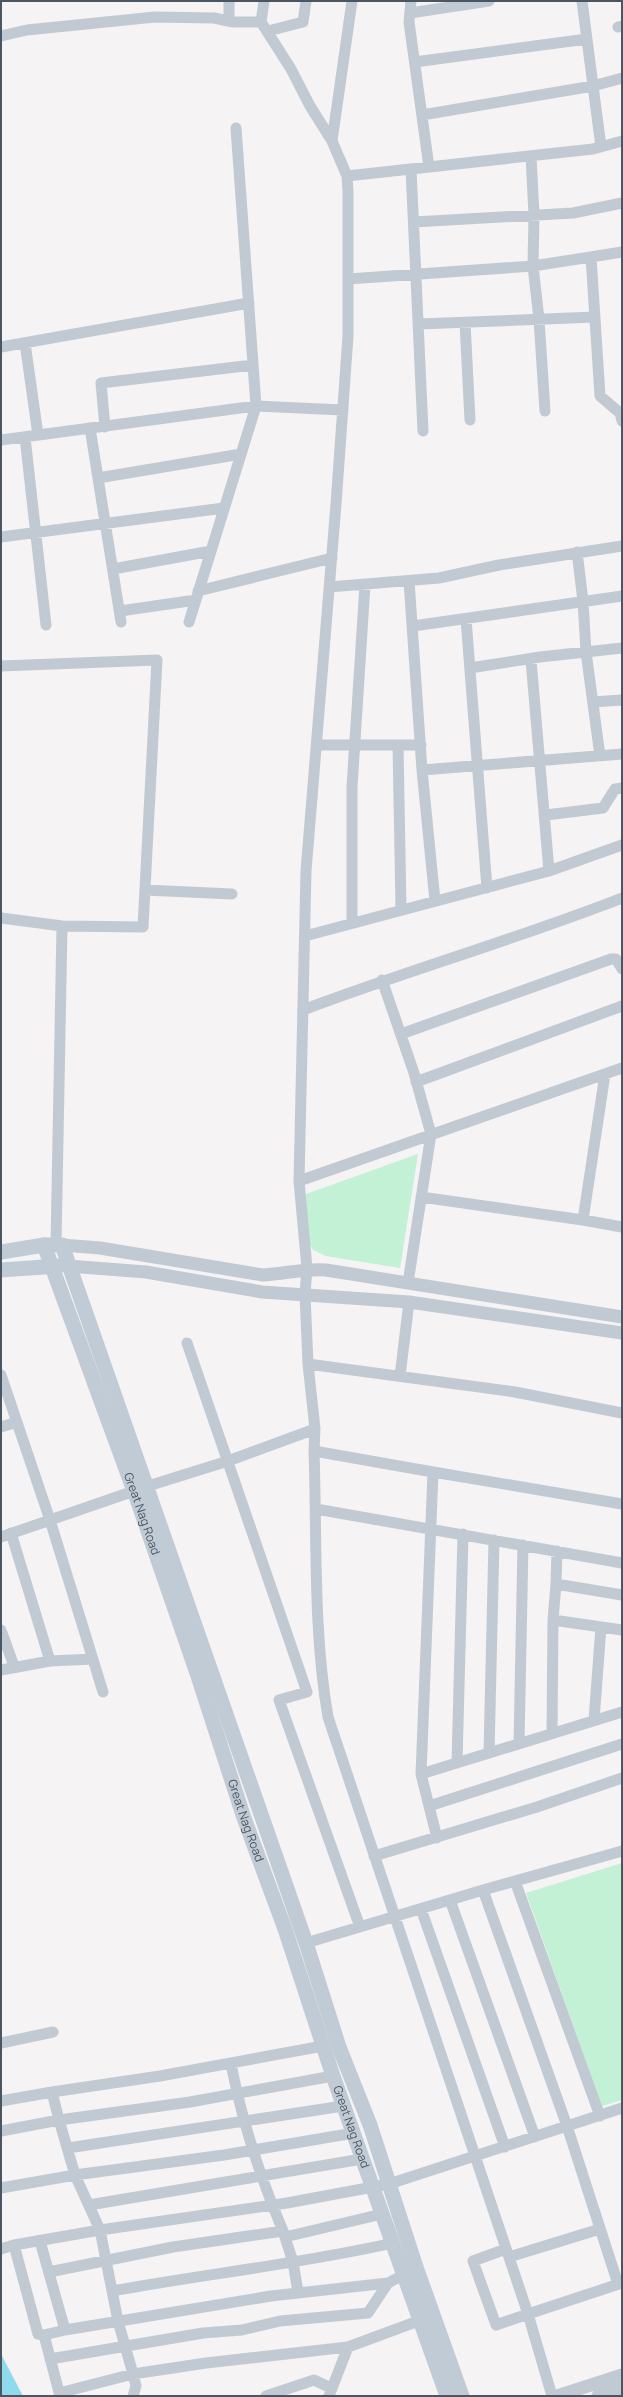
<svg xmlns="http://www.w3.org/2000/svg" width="623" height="2397" viewBox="0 0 623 2397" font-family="Manrope,sans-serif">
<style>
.green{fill:#c3f1d5}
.water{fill:#90daee}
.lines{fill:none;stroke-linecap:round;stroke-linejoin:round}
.minor{stroke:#c1cad2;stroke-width:11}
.tertiary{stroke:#c1cad2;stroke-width:13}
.secondary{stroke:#c1cbd6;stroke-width:15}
.labels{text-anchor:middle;stroke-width:3;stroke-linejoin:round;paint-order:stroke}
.street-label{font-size:12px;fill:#4a5661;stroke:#fff}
</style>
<rect width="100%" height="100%" fill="#f5f3f3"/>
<path class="green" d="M418 1154 400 1268 326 1256 313 1250 303 1231 306 1194Z
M622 1863V2100L602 2106 526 1893Z"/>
<path class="water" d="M1 2354 23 2396H1Z"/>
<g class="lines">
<path class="minor" d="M411 1 409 22 429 167
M582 1 601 147
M410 13 489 1
M229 21V1
M261 22 264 1
M618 27 622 26
M268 31 303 22 306 1
M1 36 27 30 155 17 214 18 233 22H261L291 69 310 106 332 141 347 176 348 191V336L336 504 306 871 299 1181 307 1268 305 1294 308 1364
M415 62 587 39
M422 115 593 86 622 78
M332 141 352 1
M531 156 534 215 533 266 539 319 545 411
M411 169 423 431
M347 176 593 149 622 141
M414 222 573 213 622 203
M591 257 600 396 620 413 622 421
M348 279 533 266 622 252
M465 323 470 420
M419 324 595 317
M25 343 38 435
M1 347 249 303
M105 427 101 383 253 365
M90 428 121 622
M25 437 46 625
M1 440 256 406 343 410
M98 478 241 454
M1 537 224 508
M577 552 583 601 586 652 600 756
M113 569 211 551
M409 581 422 770 435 901
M329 587 439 578 499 565 622 546
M198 591 332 558
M120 611 196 600
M466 619 487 888
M189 622 256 406 236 128
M413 626 622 596
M531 660 549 871
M1 666 157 660 143 927 62 926 1 918
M470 668 540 657 622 648
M593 702 622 700
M317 745H421
M398 745 401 909
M422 770 622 754
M546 815 603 808 615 789 622 788
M145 890 232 894
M352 923V787L365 585
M305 936 549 871 622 845
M382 980 414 1073 431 1134 408 1283
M303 1010C409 970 517 939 622 898
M401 1034 611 959H616L622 969
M416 1082 622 1006
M299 1181 622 1068
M421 1197 583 1220 622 1227
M583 1220 605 1074
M56 1245 62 926
M187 1343 307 1692 279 1700 360 1927
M1 1375 50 1520 103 1692
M400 1376 409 1302
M1 1427 17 1422
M314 1451 315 1429 308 1364 515 1392 622 1413
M433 1472 622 1504
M148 1486 228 1461 315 1429
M316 1509 622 1563
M11 1533 50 1661
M1 1537 134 1491
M557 1551 556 1584 622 1595
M553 1620 622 1630
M1 1630 14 1666
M1 1670 50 1661 93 1659
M594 1720 601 1627
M552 1733 553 1620 556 1584
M519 1743 523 1545
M489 1753 494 1540
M457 1763 463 1534
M421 1774 622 1712
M429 1806 622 1744
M437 1838 421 1774 433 1472 314 1451C317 1539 313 1630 328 1717L528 2314 622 2283
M374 1856 537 1807 622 1778
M515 1881 600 2116
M483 1890 567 2126 622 2108
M450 1900 535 2137
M421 1909 505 2147
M306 1943 483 1890 622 1851
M1 2043 53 2032
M231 2064C242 2121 260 2177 283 2231
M333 2076 190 2102 59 2120 75 2175 224 2155 354 2133
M1 2101 52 2092
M1 2131 59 2120 52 2092 160 2076 323 2046
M68 2148 343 2106
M1 2188 75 2175 100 2230 118 2321 133 2374 136 2386 133 2396
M89 2205 362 2159
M285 2237 382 2214
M40 2241 65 2330
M1 2249 14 2245
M506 2249 473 2261 496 2325 528 2314 552 2396
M509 2257 600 2229
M49 2272 173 2247 283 2231 293 2262 298 2292
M112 2291C205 2274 300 2264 393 2243
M44 2335 65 2330 271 2296 388 2283 405 2274
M50 2359 203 2333 242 2330 280 2321 368 2313 388 2283
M59 2393 133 2374 206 2363 348 2347
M60 2396 44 2335 38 2334 14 2245 100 2230 287 2203 389 2184 567 2126 618 2284
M266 2396 314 2380 331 2388
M329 2396 348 2347 421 2320"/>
<path class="tertiary" d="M62 1245 100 1248 263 1275C285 1274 304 1268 326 1270L622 1317
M68 1266 146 1272 262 1292 409 1302 622 1333
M557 2396 622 2375
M598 2396 622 2388"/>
<g class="secondary">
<path id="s1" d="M44 1245 138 1502 198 1676 244 1818 285 1929 333 2076 447 2396"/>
<path d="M1 1252 44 1245H62L306 1943 339 2047 370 2125 416 2267 462 2396"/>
<path d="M1 1270 59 1266"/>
</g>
</g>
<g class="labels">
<g class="street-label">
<text dy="4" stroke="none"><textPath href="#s1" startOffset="286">Great Nag Road</textPath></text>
<text dy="4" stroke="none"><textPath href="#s1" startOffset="610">Great Nag Road</textPath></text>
<text dy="4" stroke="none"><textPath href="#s1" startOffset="934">Great Nag Road</textPath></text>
</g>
</g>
<rect width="623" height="2397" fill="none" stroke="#4a5661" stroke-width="4"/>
</svg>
